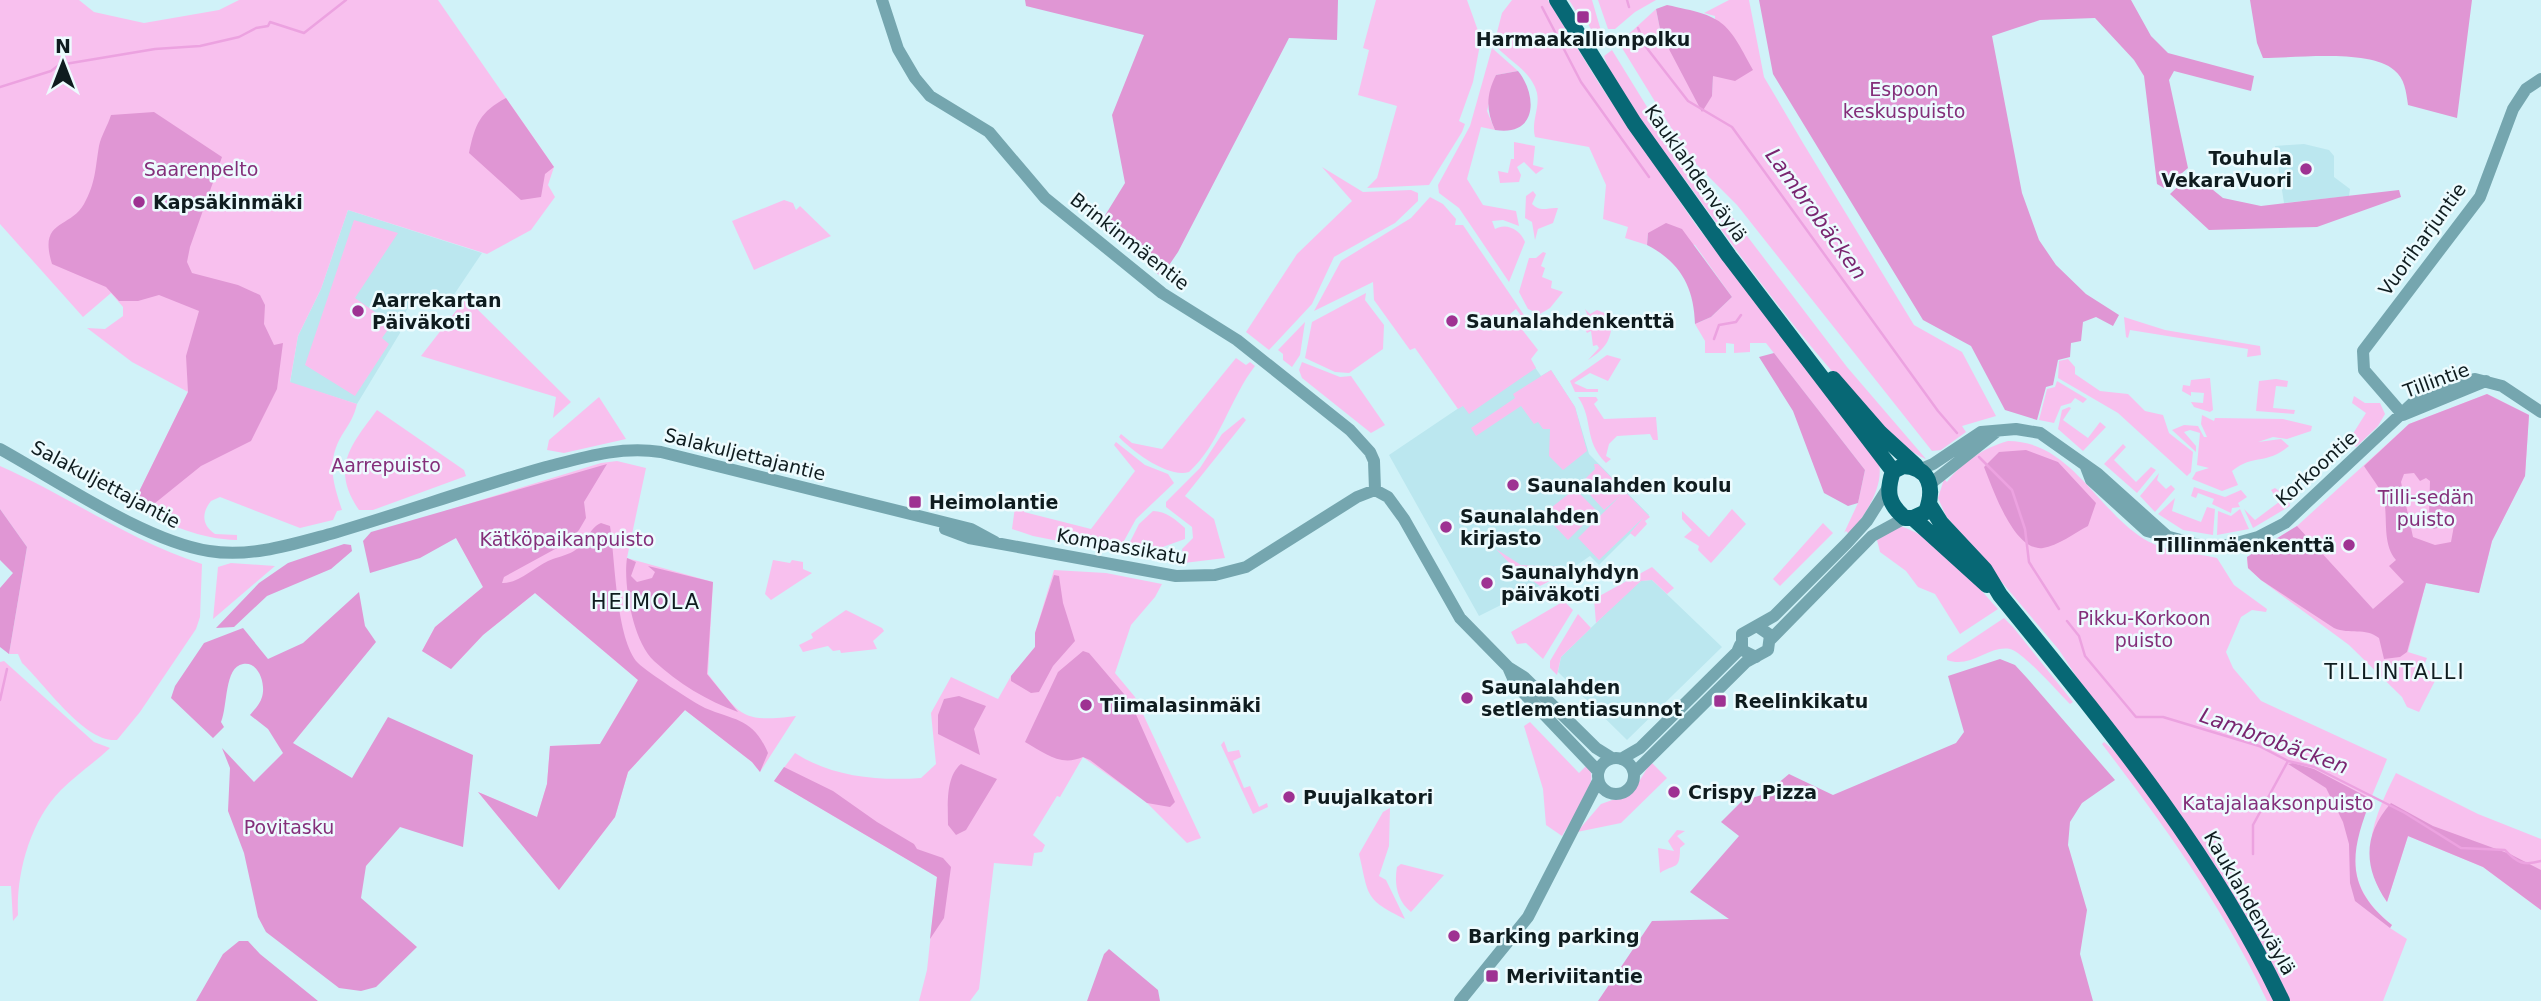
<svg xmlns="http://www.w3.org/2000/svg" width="2541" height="1001" viewBox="0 0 2541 1001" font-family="'DejaVu Sans',sans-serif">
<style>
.built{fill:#bbe7ef}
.green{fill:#f8c0ee}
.forest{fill:#e096d4;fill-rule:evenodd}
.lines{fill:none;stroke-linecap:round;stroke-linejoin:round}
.stream{stroke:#eca2e0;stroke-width:2.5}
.tertiary{stroke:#75a6af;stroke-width:12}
.primary{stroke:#076875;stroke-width:16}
.poi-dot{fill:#9e3292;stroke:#edfbfe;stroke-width:2.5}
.labels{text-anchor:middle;stroke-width:5;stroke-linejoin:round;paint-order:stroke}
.poi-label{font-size:19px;font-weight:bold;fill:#0f1c1f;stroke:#edfbfe;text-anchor:start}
.park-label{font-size:19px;fill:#842f7a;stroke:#edfbfe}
.street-label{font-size:19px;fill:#0f1c1f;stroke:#edfbfe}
.water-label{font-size:21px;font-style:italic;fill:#792570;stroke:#edfbfe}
.neighbourhood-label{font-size:21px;letter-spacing:2px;fill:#0f1c1f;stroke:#edfbfe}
</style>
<rect width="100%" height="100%" fill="#d0f2f8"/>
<path class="built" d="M2304 144 2329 150 2334 156V177L2350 189 2349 196 2284 203 2275 146Z
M348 210 482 253 447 305 425 297 416 298 410 304 403 317 400 333 357 404 290 383 298 336 321 289Z
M1530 360 1541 376 1551 370 1575 407 1589 454 1649 515 1599 565 1590 556 1567 572 1479 616 1389 455Z
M1652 580 1722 647 1627 740 1558 672 1561 657 1634 586 1641 581Z"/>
<path class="green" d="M0 0H79L94 12 144 23 219 10 239 0H438L554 167 548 185 555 197 531 230 487 254 348 210 321 289 298 336 290 382 357 404C354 417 349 424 342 435 326 462 333 482 342 510L337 511 333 520 300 528 220 497 211 501C202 512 201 525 215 534L237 535V540C198 539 167 524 132 506L188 392 132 362 87 328 105 329 123 316V307L111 293 83 317 0 224Z
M1376 0H1467L1481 39 1473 82 1459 121 1465 124 1462 132 1429 185 1367 188 1377 178 1397 106 1358 95 1369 50 1363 48Z
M1512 0H1548L1600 85 1696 225 1878 459C1886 486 1865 514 1850 535L1846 531 1844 533 1858 503 1865 470 1766 343H1750V352L1734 353V344L1726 343V353H1705V341L1695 324 1711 317 1732 297 1695 245 1648 233 1647 245 1625 238 1628 227 1603 219 1606 185 1589 147 1535 137C1531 122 1540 108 1537 93 1532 71 1507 60 1494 44L1502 13Z
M1569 0H1592L1604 41 1597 42 1582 11 1577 13Z
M1598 0H1656L1635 12 1615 29H1608Z
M1729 0H1749L1764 77 1803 143 1914 325 1962 352 1996 416 1962 426 1966 432 1941 450 1932 451 1737 205 1689 157 1619 43 1656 9 1661 34 1712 96 1715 16 1704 13Z
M1492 48 1518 71 1496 75 1487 111 1495 130 1481 127 1467 179 1483 205 1516 211 1519 226 1503 220 1492 221 1495 229C1506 222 1521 230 1525 242L1509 282 1459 208 1439 193 1438 185 1470 126Z
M1612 50 1681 162 1712 190 1847 367 1926 459C1896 446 1876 420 1854 396 1792 328 1737 252 1683 177 1661 147 1614 91 1604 56Z
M1514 142 1535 146 1533 165 1544 168 1536 174 1524 162 1517 167 1521 175 1519 182 1500 183 1498 171 1508 173 1511 159H1514Z
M1322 167 1363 192 1411 190 1418 193V201L1395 223 1334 257 1312 304 1269 350 1246 332 1297 254 1352 201Z
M1533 191 1536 195 1532 204C1541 213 1548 207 1558 208L1553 223 1538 229 1535 240 1532 222 1525 218 1526 196Z
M1430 197 1443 204 1456 219 1455 225H1463L1524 315 1522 317 1516 309 1510 314 1538 350 1531 359 1536 368 1469 414 1463 406 1458 409 1415 348 1410 350 1374 300 1373 282 1314 311 1341 261 1411 218Z
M784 200 793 203 796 210 800 206 831 236 754 270 732 221Z
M354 220 398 233 355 298 392 324 382 338 389 344 355 396 305 365Z
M1543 252 1546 253 1541 266 1545 268 1542 277 1552 281 1551 288 1563 292 1550 308 1540 314 1528 309 1519 292 1529 258H1536Z
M1366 293 1365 300 1384 325 1383 349 1349 373 1335 372 1305 358 1312 322Z
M466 298 571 402 553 418 556 397 421 356Z
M1585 309 1590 314 1597 310 1612 316C1612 339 1607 348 1588 360L1599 348 1597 345 1593 346 1591 331 1587 333 1582 324 1589 319Z
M2124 317 2165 330 2260 346 2261 355 2247 357 2248 349 2130 330 2128 338 2126 337Z
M1305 322 1300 355 1292 367 1283 360V354L1278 350Z
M1607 355 1621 359 1608 381 1590 373 1574 383 1587 389H1598V392H1575L1570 381Z
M1236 358 1246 365 1250 362 1255 366C1230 398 1220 444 1189 472 1168 478 1133 452 1119 437L1121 434 1132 443 1162 449Z
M2068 359 2075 367V374L2100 391 2128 394 2145 411 2163 415 2169 433 2193 452 2191 472 2187 476 2118 413 2058 378 2059 361Z
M1302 362 1340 377 1351 376 1385 425 1371 433 1302 378 1299 370Z
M1551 370 1575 407 1587 451 1563 470 1549 456 1550 429H1543L1538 422 1534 424 1521 406 1476 436 1471 428 1515 398 1513 394Z
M2210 378 2213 410 2210 412 2194 407 2191 402 2203 403 2204 393 2191 392V396L2182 391 2183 385 2190 386 2191 380Z
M2276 379 2288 381 2287 387 2276 386 2273 408 2295 410 2294 414 2256 411 2259 381Z
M2057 381 2087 399 2083 403 2075 398 2071 403 2061 406 2054 423 2039 420 2047 389 2055 387Z
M2487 394 2529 415 2525 476 2492 541 2479 593 2426 583 2408 652 2427 658 2423 668 2438 675 2419 712 2407 707 2402 697 2349 645 2261 580 2248 568 2247 557 2297 526 2409 424Z
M2354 396 2365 403H2380L2385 414 2378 426 2356 447 2349 440 2366 413 2352 403Z
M599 397 626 439 564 453 547 450 549 440Z
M1578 397H1596L1598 400 1594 404 1604 419 1656 417 1658 440H1653L1650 434 1617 436 1609 444 1606 456 1611 459 1606 463C1583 440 1594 420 1578 397Z
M2069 407 2071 408 2063 420 2088 438 2100 422 2106 427 2083 451 2058 429 2062 410Z
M377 410 464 470 466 476 373 510H359C330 468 351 445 377 410Z
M2202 415 2214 421 2215 418 2283 419 2312 426 2311 431 2287 439 2273 437 2258 442 2281 439 2289 446C2265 466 2255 453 2232 471L2238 485 2222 491 2192 479 2196 472 2209 468 2197 465 2200 433 2190 430 2184 432 2196 446V452L2172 430 2184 425 2198 426 2204 437H2207L2201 424Z
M1243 417 1246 420 1185 496 1214 519 1225 558 1184 563 1182 549 1193 538 1192 527 1166 507V502L1200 468 1222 434Z
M2008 441C2070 441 2096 509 2144 539 2167 553 2192 552 2217 558L2234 585 2267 609 2266 612 2252 610 2241 617 2226 652 2233 668 2261 701 2387 759C2363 822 2327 874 2392 925L2390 928 2407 939 2383 1001H2289L2059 650 1946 516 1938 498 1944 479 1947 482C1961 463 1985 447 2008 441Z
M1116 442 1145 465 1168 474 1174 483 1136 519 1119 550 1114 552 1033 536 1012 529 1015 507 1026 501 1024 512 1091 529 1135 471 1114 445Z
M2123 444 2126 447 2114 460 2136 482 2151 467 2156 470 2137 493 2104 464Z
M617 461 646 468 627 558 713 582 708 674C741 716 741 723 796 716L760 772 752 762 685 710 628 772 615 817 559 890 478 792 537 817 547 784 550 746 600 744 638 680 535 593 483 635 451 669 422 651 435 627 483 587 456 538 445 511 601 463Z
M1594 464H1598L1650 517 1645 521 1647 524 1635 537 1630 533 1644 517 1599 560 1578 538 1621 495 1604 510 1580 484 1595 469Z
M0 466C69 496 130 541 202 564L200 617 196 629 140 712 117 740C84 743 45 684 22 663L18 654H9L27 547 0 509Z
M2159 473 2157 480 2166 489 2171 485 2175 489 2155 512 2140 496Z
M2194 487 2225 497 2241 490 2247 497 2238 503 2240 507 2232 508 2231 513 2212 504 2214 499 2198 493 2196 498 2191 496Z
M2275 488 2288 497 2290 506 2253 528 2244 509 2255 520 2279 502 2271 490Z
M1575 489 1597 511 1568 540 1543 514Z
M2175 498 2172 511 2201 522 2207 507 2215 509 2213 535 2183 530 2158 514Z
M1732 509 1746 524 1711 563 1698 550 1699 546 1684 537 1692 530 1682 519V511L1709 537Z
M2240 509 2249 529 2217 535 2218 511 2231 516Z
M1153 511C1166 511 1176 520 1185 528V539L1160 548 1148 559 1124 554 1139 524Z
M1823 523 1833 533 1780 586 1773 579Z
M1900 526C1941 539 1970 579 1998 609L1960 634 1935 594 1918 587 1906 571 1880 552 1877 540Z
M1496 549 1521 565 1561 567 1567 572 1540 586 1512 566Z
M773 560 790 563 792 560 803 562V569L812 573 771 600 765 594Z
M231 563 275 566 213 619 218 567Z
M1652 567 1674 588 1667 594 1652 580 1641 581 1596 623 1594 599Z
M1054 570 1106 573 1162 584 1155 597 1131 625 1115 673 1135 697 1201 838 1187 843 1147 803 1083 757 1060 797 1057 796 1033 835 1045 845 1042 852 1034 853 1032 866 994 863 979 989 970 1001H919L927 970 937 877 774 781 795 753C832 777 878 781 921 778L936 764 931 713 951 677 998 699 1011 676 1035 647V633Z
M1564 601 1573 610 1543 659 1526 643 1517 644 1511 632Z
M846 610 882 628 884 631 873 641 877 649 841 653 840 650 833 651 828 646 803 652 799 645 813 638 811 634Z
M1578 614 1591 628 1561 657 1557 675 1550 668V661Z
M2004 618 2013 627 2073 702 2070 704C2058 692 2023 652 2010 649 1989 645 1971 669 1947 660V656Z
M4 661 94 742 110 748C94 763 76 775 61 790 30 821 16 874 18 915L13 921 11 886H0V662Z
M1530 722 1579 773 1588 764C1601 786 1573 817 1562 836L1546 825 1543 789 1524 726Z
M1224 741 1228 752 1239 750 1241 757 1233 761 1244 788 1250 786 1259 807 1267 803 1268 807 1253 814 1221 745Z
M2104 742C2124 758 2137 779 2152 799 2200 863 2238 931 2275 1001H2267C2224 908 2164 825 2102 744Z
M1651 762 1667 778 1621 823 1577 832 1601 804 1632 793Z
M2396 773 2478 814 2541 839V910L2483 867 2408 836 2387 902C2356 857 2374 817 2396 773Z
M1390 808 1389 846 1379 876 1386 880 1405 919C1364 899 1369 896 1359 854L1383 812Z
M1677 830 1685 831 1677 836 1685 844 1680 848C1680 871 1675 863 1660 873L1658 848 1674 851 1668 841Z
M1401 864 1444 875 1411 912C1397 901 1394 884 1397 867Z"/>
<path class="forest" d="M1025 0H1338L1337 40 1289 38 1178 252 1161 277 1101 222 1125 183 1112 115 1144 35 1026 6Z
M1759 0H2131L2151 36 2168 53 2254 76 2251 91 2174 71 2169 80 2188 168 2164 188 2157 184 2144 76 2134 60 2095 18 2040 20 1992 36 2022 193 2039 240 2056 265 2086 294 2119 315 2113 326 2096 317 2083 322 2081 341 2071 343 2070 357 2058 360 2053 385 2046 387 2037 420 2005 410 1971 346 1923 320 1773 74Z
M2250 0H2472L2457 118 2408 105C2406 91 2405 79 2394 70 2370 49 2296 58 2263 58L2257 43Z
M1667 5C1724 17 1726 19 1753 70L1735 81 1713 76 1712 96 1702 112 1661 34 1656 9Z
M1518 71C1538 96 1537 137 1495 130 1486 110 1486 95 1496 75Z
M506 98 554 167 545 174 541 197 521 200 469 153C475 124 480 112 506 98Z
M154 112 222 157 190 247 187 262 192 273 238 285 260 295 265 305 264 324 274 345 283 343 277 389 251 441 201 466 144 512 132 506 188 392 186 356 199 311 159 295 138 301H119L106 287 52 264C38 219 70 229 84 204 96 182 95 169 99 146 101 136 108 125 111 115Z
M2192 173 2223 198 2261 206 2399 190 2401 197 2317 227 2209 230 2170 194Z
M1666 223 1682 229 1732 297 1711 317 1695 324C1694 287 1680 262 1647 245L1648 233Z
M1774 353 1865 470 1858 503 1848 506 1824 493 1793 411 1759 357Z
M2487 394 2529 415 2525 476 2492 541 2479 593 2426 583 2407 652 2400 657 2384 659 2379 638C2365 627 2350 635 2334 628L2261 580 2248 568 2247 557 2297 526 2373 609 2404 582 2389 566 2396 560C2382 544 2388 519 2384 500 2381 488 2370 476 2364 466L2409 424ZM2414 473 2420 481 2426 478 2430 481 2429 516 2433 529 2442 527 2439 509 2449 512 2455 520 2451 542 2435 545 2413 537 2401 482 2404 474Z
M2026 450 2058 462 2096 503 2088 526C2075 533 2057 546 2043 548 2014 552 1993 489 1984 467L1999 452Z
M607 464 584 502 586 518 579 530 568 542 504 577 502 583C517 584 534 568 548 561 556 557 566 556 574 551 586 544 589 528 601 523L610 526C615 558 616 640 638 663 647 672 693 702 705 708 736 721 753 718 768 753L760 772 752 762 685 710 628 772 615 817 559 890 478 792 537 817 547 784 550 746 600 744 638 680 535 593 483 635 451 669 422 651 435 627 483 587 456 538 420 558 370 573 363 541 371 532Z
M0 509 27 547 9 654 0 647V588L13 573 0 560Z
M344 544 351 545 352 551 331 569 267 596 234 627 216 628 259 583 288 563Z
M627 558 636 562 631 576 637 582 652 578 655 572 648 566 713 582 707 674 738 712C707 701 678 683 654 661 633 642 623 584 627 558Z
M1054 575 1059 576 1063 603 1075 641 1053 666 1039 692 1031 693 1011 681V676L1035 647V633Z
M359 592 365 626 376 642 293 743 352 778 388 717 473 755 463 847 400 827 366 866 361 898 417 947 376 987 361 991 339 988 266 932 258 917 244 853 228 811 230 768 222 748 254 782 283 753 268 729 250 715C255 709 260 704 262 697 266 685 259 661 243 664 224 667 228 706 221 722L224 727 213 738 171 698 175 686 204 643 243 628 268 659 303 643Z
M1083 651 1089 653 1130 701 1175 802 1170 807 1147 803 1090 760 1083 757C1060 767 1045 753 1025 742L1058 672Z
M2000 659 2015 665 2027 678 2115 780 2082 803 2070 822 2068 845 2087 910 2080 954 2093 1001H1598L1652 921 1729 919 1690 892 1739 836 1721 822 1742 801 1765 794 1789 774 1833 795 1956 743 1964 732 1948 676Z
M959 696 986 706 974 729 980 755 938 734V715L944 699Z
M2293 763 2314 769 2371 799C2351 851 2343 886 2392 925L2390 928 2355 901 2350 883 2349 844 2343 822 2326 788 2288 764Z
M961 764 997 779 966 830 956 835 948 825C948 806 945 777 961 764Z
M784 767 833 791 877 822 914 844 917 849 943 858 951 867 944 918 930 939 937 877 774 781Z
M2391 803 2433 826 2510 854 2541 870V910L2483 867 2408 836 2387 902C2363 867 2363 835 2391 803Z
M239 941H248L260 954 318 1001H196L223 954Z
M1109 949 1158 990 1160 1001H1087L1104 954Z"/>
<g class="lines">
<path class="stream" d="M1627 0 1629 7
M1542 7 1581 82 1649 177
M1638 28 1646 47 1688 101 1732 127 1938 411 1957 433
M0 87 51 71 59 65 155 49 200 46 239 37 256 28 268 26 270 22 304 33 346 0
M1714 339 1719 325 1736 322 1741 315
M1979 457 2012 490 2025 529 2029 562 2059 609
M2067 621 2079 636 2085 656 2136 717H2163L2259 746 2288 761 2314 767 2405 813 2461 848 2505 850C2517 863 2524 866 2541 861
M0 700 7 669
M2253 854V825L2288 761"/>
<path class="tertiary" d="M882 0 898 49 915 78 930 96 989 132 1045 198 1162 293 1237 340 1350 430 1370 452 1374 461 1375 490
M2403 415 2364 370 2363 351 2480 197 2513 109 2526 89 2541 79
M2403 415 2486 381
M0 449C58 481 145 541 209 551 251 558 293 544 334 533 405 512 475 487 546 467 585 457 620 446 661 452L971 529 995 542
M2086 467 2091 480 2147 531 2203 546 2230 545 2258 537 2285 523 2415 401 2475 379 2502 386 2541 412
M1921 469 1933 464 1981 432 2016 429 2040 433 2098 474 2167 536
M1930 484 1996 432
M945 529 969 538 1176 576 1215 575 1246 567 1357 497 1375 490 1388 497 1404 519 1460 618 1508 667 1524 677 1596 748 1612 758
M1771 639 1872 536 1905 518
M1756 657 1742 650V634L1774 616 1847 543 1867 521 1889 486
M1508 667 1516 685 1598 771
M1598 776a18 18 0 1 1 36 0a18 18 0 1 1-36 0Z
M1621 759 1640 748 1737 652 1740 645
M1634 773 1746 662 1768 650 1770 635 1757 626
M1460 1001 1528 917 1598 781"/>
<path class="primary" d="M1557 0 1634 123 1729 256 1893 471
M1833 379 1880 433 1916 466
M1903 466C1930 467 1935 488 1926 512L1913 518H1905C1888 504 1886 492 1893 471Z
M1929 504 1941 523 1985 570 2000 595C2104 723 2211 851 2282 1001
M1913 518 1987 585"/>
</g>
<g class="poi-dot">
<rect x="1576" y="10" width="14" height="14" rx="3.5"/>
<circle cx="2306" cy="169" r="7"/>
<circle cx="139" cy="202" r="7"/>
<circle cx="358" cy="311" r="7"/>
<circle cx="1452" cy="321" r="7"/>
<circle cx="1513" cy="485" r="7"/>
<rect x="908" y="495" width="14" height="14" rx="3.5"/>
<circle cx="1446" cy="527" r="7"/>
<circle cx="2349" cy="545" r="7"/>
<circle cx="1487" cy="583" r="7"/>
<circle cx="1467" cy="698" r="7"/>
<rect x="1713" y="694" width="14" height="14" rx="3.5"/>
<circle cx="1086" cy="705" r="7"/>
<circle cx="1674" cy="792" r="7"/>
<circle cx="1289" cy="797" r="7"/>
<circle cx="1454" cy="936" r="7"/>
<rect x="1485" y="969" width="14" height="14" rx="3.5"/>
</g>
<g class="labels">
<g class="poi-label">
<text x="1583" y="46" text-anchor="middle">Harmaakallionpolku</text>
<text x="2292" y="165" text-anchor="end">Touhula<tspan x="2292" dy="22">VekaraVuori</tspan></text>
<text x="153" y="209">Kapsäkinmäki</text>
<text x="372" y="307">Aarrekartan<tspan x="372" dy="22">Päiväkoti</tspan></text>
<text x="1466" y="328">Saunalahdenkenttä</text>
<text x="1527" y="492">Saunalahden koulu</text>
<text x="929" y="509">Heimolantie</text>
<text x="1460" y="523">Saunalahden<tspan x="1460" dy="22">kirjasto</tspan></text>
<text x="2335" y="552" text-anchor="end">Tillinmäenkenttä</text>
<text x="1501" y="579">Saunalyhdyn<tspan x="1501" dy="22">päiväkoti</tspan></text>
<text x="1481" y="694">Saunalahden<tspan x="1481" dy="22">setlementiasunnot</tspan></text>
<text x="1734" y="708">Reelinkikatu</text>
<text x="1100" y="712">Tiimalasinmäki</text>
<text x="1688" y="799">Crispy Pizza</text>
<text x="1303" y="804">Puujalkatori</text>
<text x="1468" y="943">Barking parking</text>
<text x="1506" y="983">Meriviitantie</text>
</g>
<g class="park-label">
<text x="1904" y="96">Espoon<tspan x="1904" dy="22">keskuspuisto</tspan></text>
<text x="201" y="176">Saarenpelto</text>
<text x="386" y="472">Aarrepuisto</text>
<text x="2426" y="504">Tilli-sedän<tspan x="2426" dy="22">puisto</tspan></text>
<text x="567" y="546">Kätköpaikanpuisto</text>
<text x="2144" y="625">Pikku-Korkoon<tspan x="2144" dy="22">puisto</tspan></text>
<text x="2278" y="810">Katajalaaksonpuisto</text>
<text x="289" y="834">Povitasku</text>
</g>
<g class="street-label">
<text transform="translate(1696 173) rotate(55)" y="7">Kauklahdenväylä</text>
<text transform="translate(2422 239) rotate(-54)" y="7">Vuoriharjuntie</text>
<text transform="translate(1130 241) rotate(38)" y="7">Brinkinmäentie</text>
<text transform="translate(2436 380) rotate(-20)" y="7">Tillintie</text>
<text transform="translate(745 454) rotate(14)" y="7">Salakuljettajantie</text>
<text transform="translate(2316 468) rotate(-42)" y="7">Korkoontie</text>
<text transform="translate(106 484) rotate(28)" y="7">Salakuljettajantie</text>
<text transform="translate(1122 546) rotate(10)" y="7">Kompassikatu</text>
<text transform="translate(2250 903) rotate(60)" y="7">Kauklahdenväylä</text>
</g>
<g class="water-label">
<text transform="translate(1816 214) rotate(54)" y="7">Lambrobäcken</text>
<text transform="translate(2274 741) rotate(20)" y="7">Lambrobäcken</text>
</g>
<g class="neighbourhood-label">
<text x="646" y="609">HEIMOLA</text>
<text x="2395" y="679">TILLINTALLI</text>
</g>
</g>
<g transform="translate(63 63)" stroke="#edfbfe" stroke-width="5" paint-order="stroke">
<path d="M0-5L12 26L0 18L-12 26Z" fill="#0f1c1f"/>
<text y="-10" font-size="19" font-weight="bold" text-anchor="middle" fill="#0f1c1f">N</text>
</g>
</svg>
